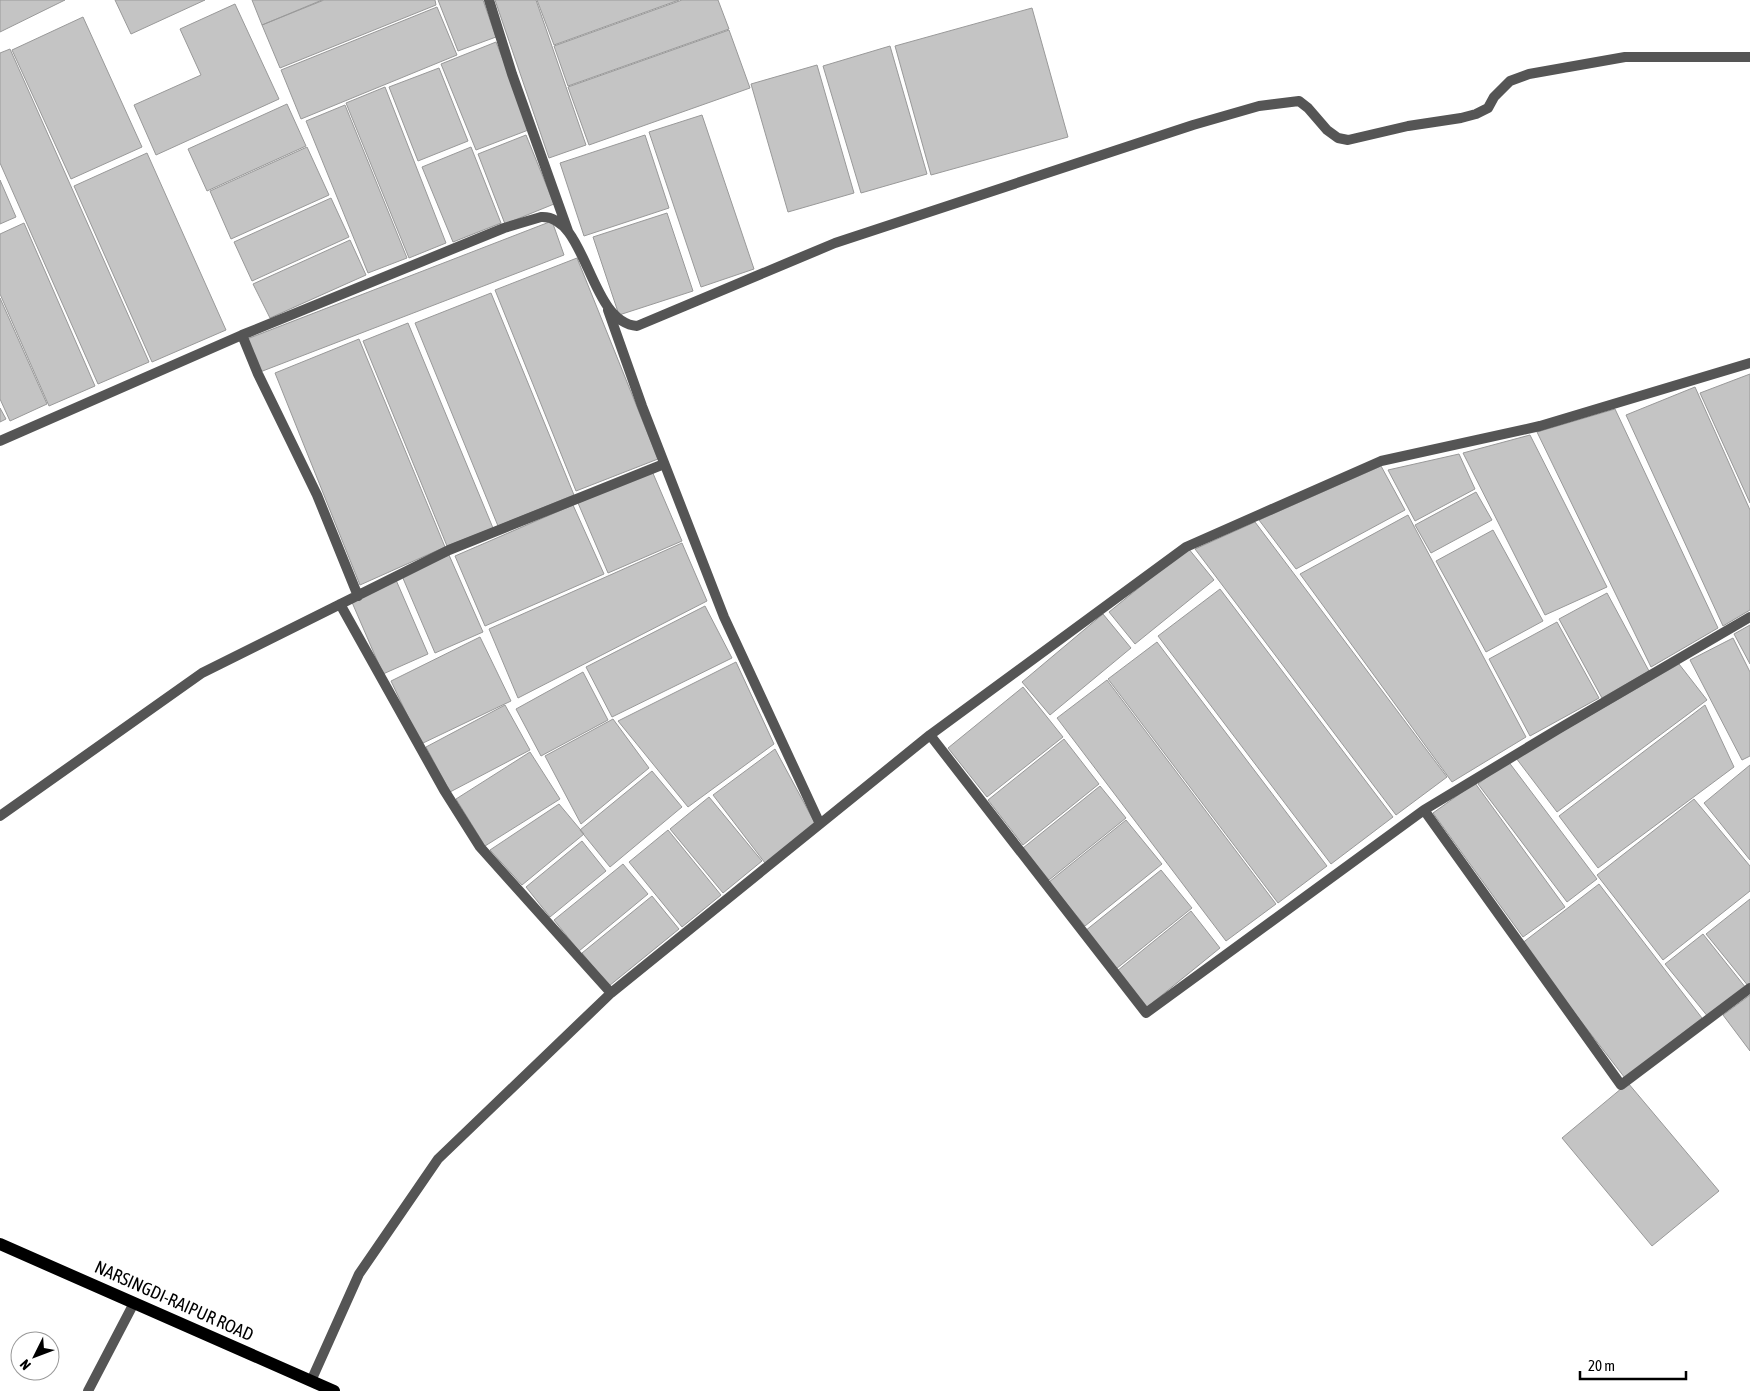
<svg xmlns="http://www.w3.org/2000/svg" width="1750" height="1391" viewBox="0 0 1750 1391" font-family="'Asap Condensed',sans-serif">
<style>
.building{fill:#c4c4c4;stroke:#999}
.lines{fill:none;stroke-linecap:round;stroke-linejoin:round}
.street{stroke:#555;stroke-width:10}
.primary{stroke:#000;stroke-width:12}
.labels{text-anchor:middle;stroke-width:4;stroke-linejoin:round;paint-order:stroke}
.street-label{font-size:18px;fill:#000;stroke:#fff}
</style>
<rect width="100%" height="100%" fill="#fff"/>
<path class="building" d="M0 0H65L0 32Z
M115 0H205L131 34Z
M252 0H322L262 25Z
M324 0H435L436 5 280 68 262 25Z
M438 0H483L496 37 458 51Z
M495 0H536L586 145 549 158Z
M537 0H679L554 45Z
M682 0H718L729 29 568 86 554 46Z
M235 4 279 99 156 155 134 105 201 75 180 29Z
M437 7 457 55 301 119 281 70Z
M1032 8 1068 137 931 175 895 46Z
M83 17 142 147 71 179 12 50Z
M729 30 750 88 589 145 568 87Z
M496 42 531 129 476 150 441 64Z
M890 46 927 174 861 193 823 66Z
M10 49 149 362 98 384 0 163V53Z
M817 65 854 193 788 212 751 84Z
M439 68 468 141 418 161 389 87Z
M385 87 446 243 409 258 346 103Z
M287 104 306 146 207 191 188 149Z
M345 105 407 258 368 273 306 121Z
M702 115 754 269 701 287 649 132Z
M526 135 554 204 505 224 478 154Z
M645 135 669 208 584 236 560 163Z
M307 147 329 195 231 239 210 191Z
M471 147 501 223 453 242 422 167Z
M147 153 226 330 152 362 74 186Z
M0 180 16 217 0 224Z
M331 198 349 237 252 281 234 242Z
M667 213 693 291 619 315 593 237Z
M552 221 564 255 260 372 247 339Z
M24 223 95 386 49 406 0 294V234Z
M350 240 366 275 270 318 253 284Z
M577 258 658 459 576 491 495 290Z
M491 293 574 495 498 526 415 323Z
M0 298 47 404 10 421 0 399Z
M408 323 493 528 447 546 363 341Z
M359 339 445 547 360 585 275 373Z
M1750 374V503L1700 393Z
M1695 387 1750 510V610L1723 626 1626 415Z
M0 408 6 419 0 422Z
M1615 409 1718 628 1651 667 1537 432Z
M1530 435 1607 587 1545 615 1463 453Z
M1459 454 1475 489 1415 521 1388 470Z
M1381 466 1405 510 1296 569 1259 520Z
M652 471 682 541 608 573 578 503Z
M1476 492 1492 520 1431 553 1415 525Z
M573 505 604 574 485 626 455 556Z
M1408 515 1526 737 1452 782 1300 574Z
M1255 522 1447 777 1396 815 1195 549Z
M1493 530 1543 621 1486 652 1436 561Z
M682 543 707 601 518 698 489 629Z
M1188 548 1214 580 1135 644 1109 612Z
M449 555 483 632 435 653 402 576Z
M396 580 428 654 383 674 351 600Z
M1220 589 1393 817 1331 864 1158 636Z
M1607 593 1649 671 1602 698 1559 619Z
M705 606 732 658 612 717 586 667Z
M1103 614 1131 648 1050 715 1022 682Z
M1557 622 1599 698 1530 736 1489 659Z
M1750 625V664L1734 634Z
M480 637 511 701 421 744 391 681Z
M1733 638 1750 672V756L1742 760 1690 660Z
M1157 642 1327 866 1278 903 1108 679Z
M736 662 774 744 688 807 618 721Z
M1679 664 1707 700 1557 812 1516 758Z
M583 672 608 720 541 756 516 709Z
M1107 680 1276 904 1226 941 1057 718Z
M1023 687 1063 737 987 797 948 748Z
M505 705 530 750 450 792 426 747Z
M1705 705 1734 767 1598 868 1559 816Z
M613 719 649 768 581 824 545 756Z
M1064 739 1099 784 1023 845 988 800Z
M775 749 816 825 765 863 713 795Z
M530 752 560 799 485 846 456 799Z
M1508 761 1597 879 1567 902 1478 784Z
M1750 765V860L1704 803Z
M652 771 682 807 610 867 580 830Z
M1475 783 1565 907 1523 937 1433 813Z
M1100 786 1126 818 1049 880 1023 848Z
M709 797 762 861 723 893 670 829Z
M1694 799 1750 866V891L1663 960 1597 875Z
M559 804 584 834 522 885 490 850Z
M1126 820 1162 864 1085 926 1049 882Z
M668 830 721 895 682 927 629 862Z
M582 841 606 871 550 917 526 887Z
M623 864 648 894 579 951 554 920Z
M1161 870 1192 908 1116 969 1085 931Z
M1599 884 1702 1018 1625 1078 1521 944Z
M652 896 679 929 609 986 582 953Z
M1750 899V987H1749L1706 934Z
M1191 911 1220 948 1146 1008 1117 971Z
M1703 934 1746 988 1709 1018 1665 964Z
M1750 995V1051L1723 1015Z
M1628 1083 1719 1191 1652 1246 1562 1138Z"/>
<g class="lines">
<path class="street" d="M489 0 512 74 568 231
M608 310 642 406 724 617 820 824
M242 335 258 374 317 495 358 596
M0 441 242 335 504 228 541 217C587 214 589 323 637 326L835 243 1193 125 1259 106 1299 101 1308 108 1327 130 1338 138 1348 140 1408 126 1461 118 1476 114 1488 108 1494 97 1510 81 1529 74 1625 57H1750
M340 604 444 790 480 847 611 993
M930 735 1186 547 1381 461 1540 426 1750 363
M1424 810 1621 1085 1750 988
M0 816 202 673 449 550 664 464
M311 1381 359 1274 438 1159 611 993 930 735 1146 1013 1424 810 1560 728 1750 617
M88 1391 134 1303"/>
<path class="primary" d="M0 1244 334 1391"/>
</g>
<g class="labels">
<g class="street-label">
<text transform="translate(174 1301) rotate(24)" y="6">NARSINGDI-RAIPUR ROAD</text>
</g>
</g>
<g transform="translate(35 1356) rotate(228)"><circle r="24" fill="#ffffff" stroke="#999999"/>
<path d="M0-4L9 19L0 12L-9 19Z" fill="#000000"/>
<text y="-8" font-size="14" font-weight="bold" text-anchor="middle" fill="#000000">N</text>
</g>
<path d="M1580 1371v8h106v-8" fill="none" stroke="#000000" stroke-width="2.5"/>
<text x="1588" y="1371" font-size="15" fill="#000000" stroke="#ffffff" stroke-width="4" paint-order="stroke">20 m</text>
</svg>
